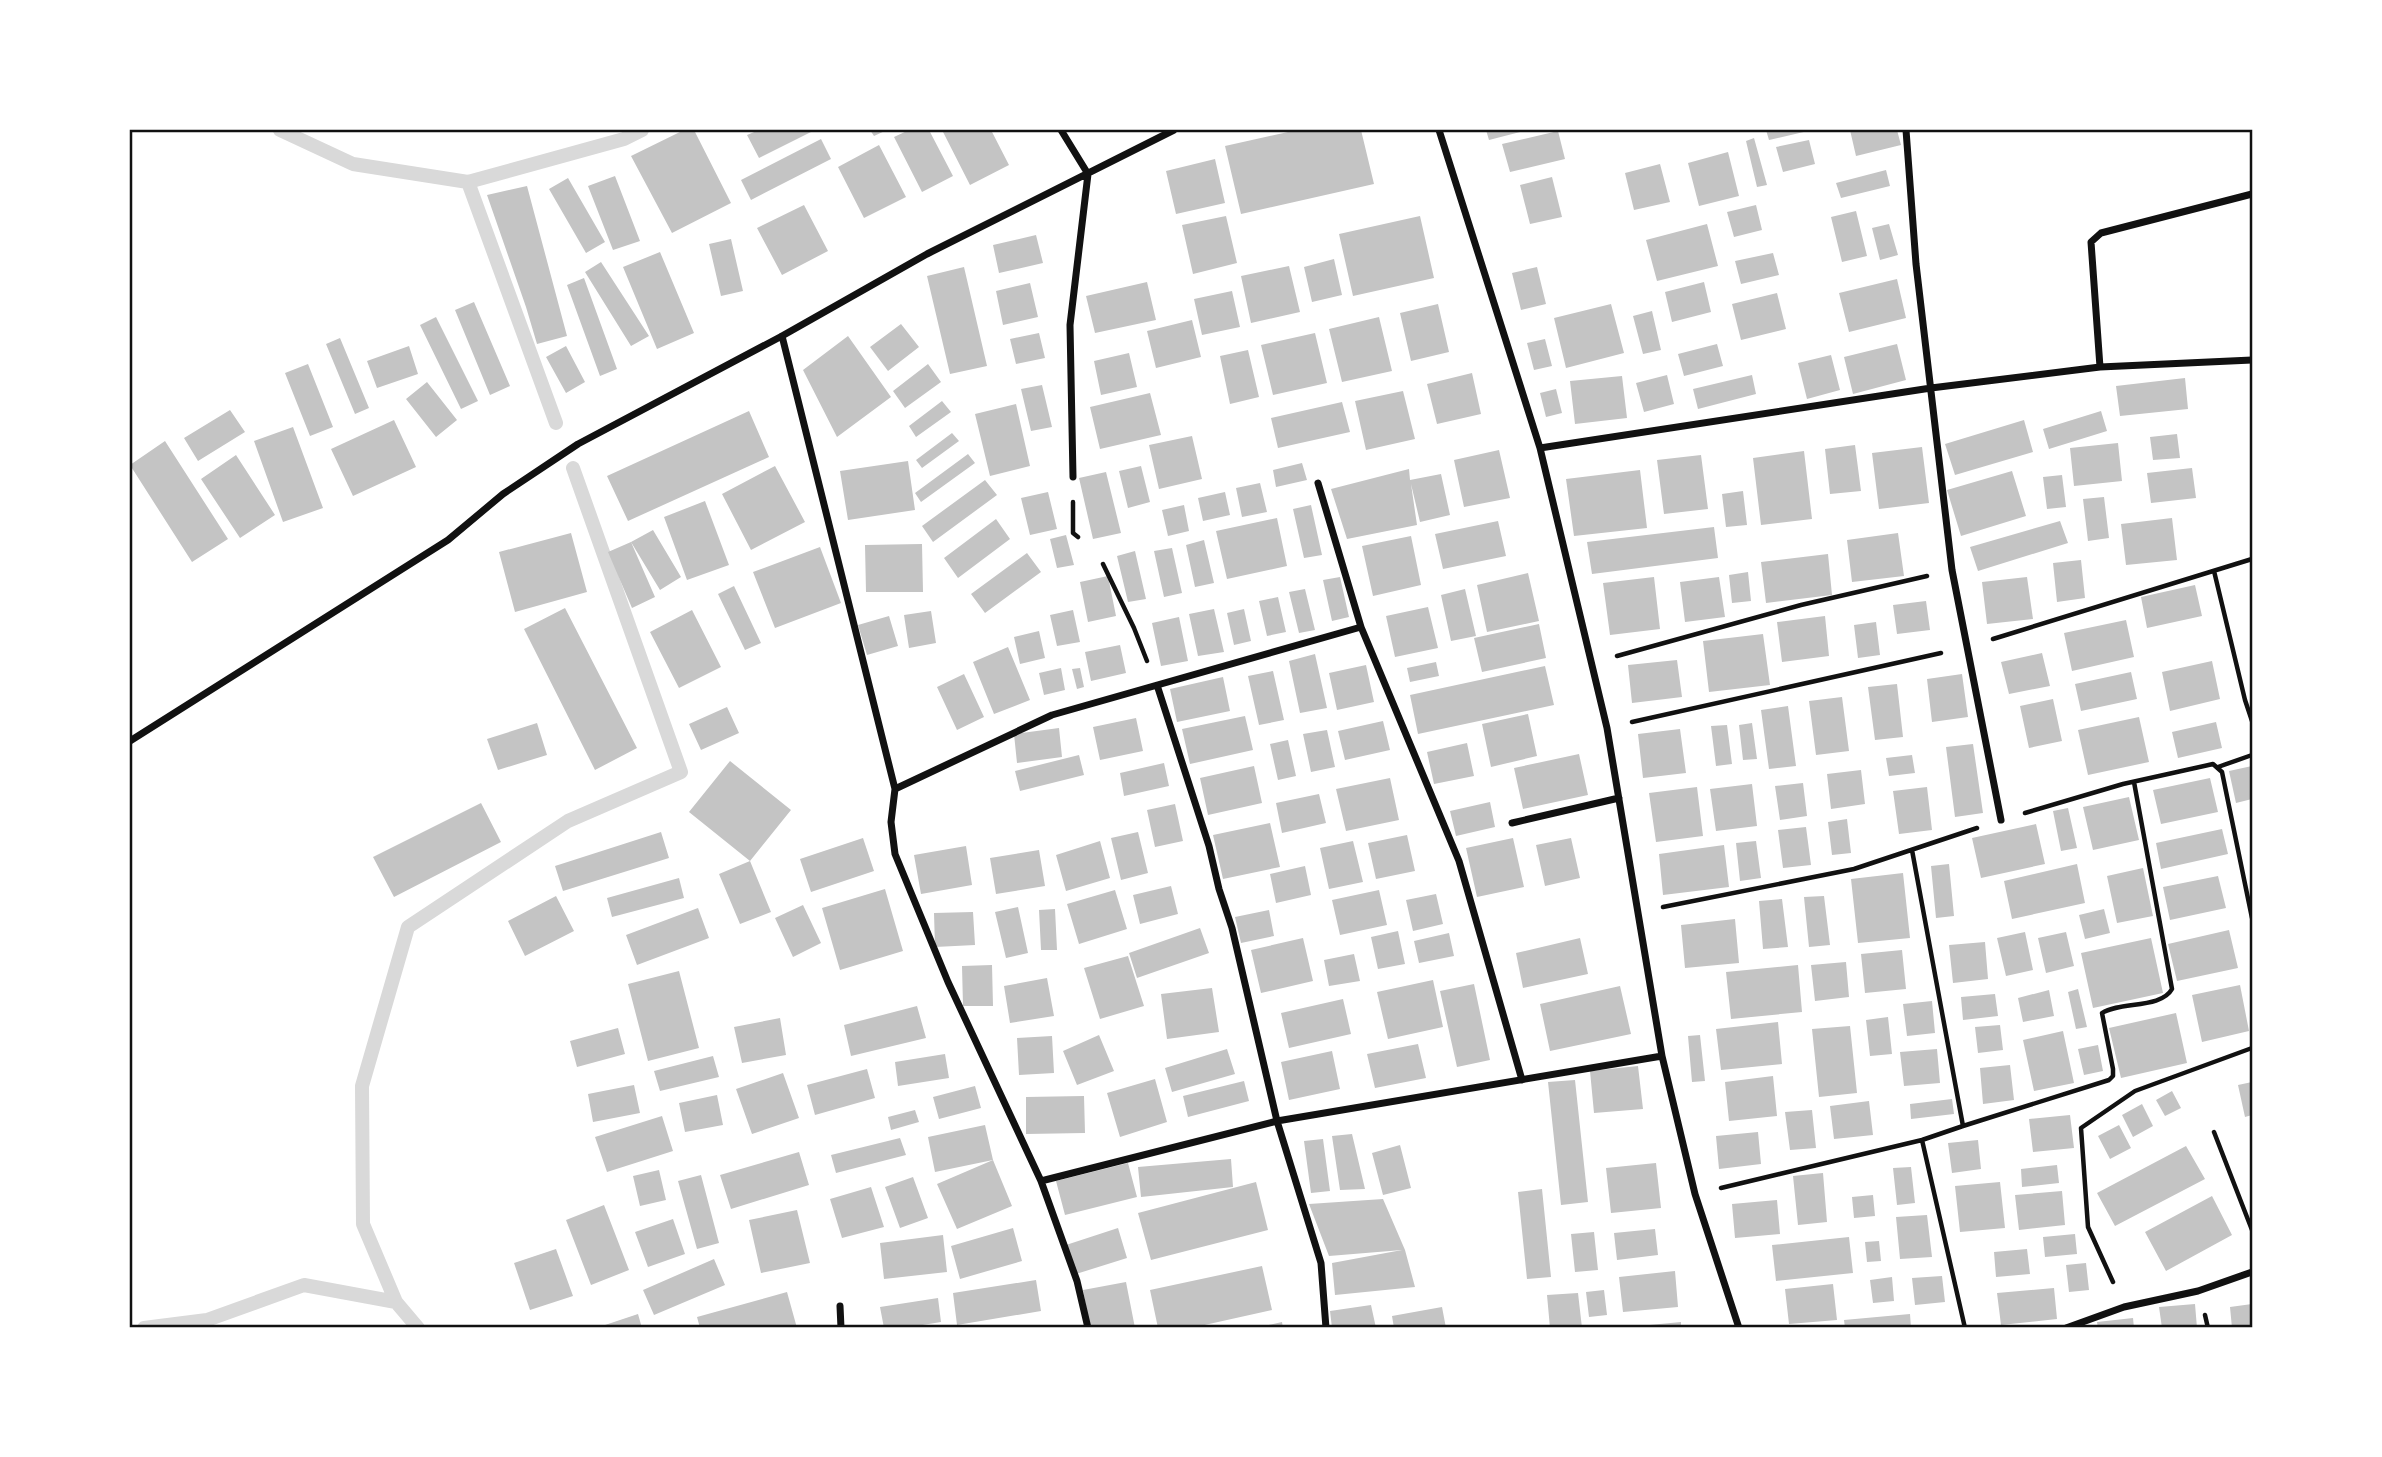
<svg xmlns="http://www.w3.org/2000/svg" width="2382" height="1457" viewBox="0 0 2382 1457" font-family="'Roboto Serif',serif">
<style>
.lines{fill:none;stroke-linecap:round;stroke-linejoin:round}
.stream{stroke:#d9d9d9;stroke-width:14}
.building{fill:#c4c4c4}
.path{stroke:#111;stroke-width:4.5}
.minor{stroke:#111;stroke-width:7}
.neatline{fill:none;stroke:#111;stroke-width:2.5}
</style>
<rect width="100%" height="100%" fill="#fff"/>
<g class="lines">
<path class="stream" d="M280 130 353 164 468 182 624 139 642 130
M468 182 556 423
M396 1302 363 1224 362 1086 408 927 568 821 681 772 573 468
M144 1328 207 1320 304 1285 396 1302 418 1328"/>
</g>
<path class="building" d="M684 130H694L731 203 672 233 631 156Z
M759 130H815L759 158 747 135Z
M870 130H887L874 136Z
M909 130H929L953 176 922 192 894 137Z
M942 130H991L1009 165 970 185Z
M1297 130H1361L1374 184 1241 214 1225 146Z
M1486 130H1528L1489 140Z
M1766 130H1808V131L1769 140Z
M1850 130H1897L1901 145 1856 156Z
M1558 131 1565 159 1510 172 1502 144Z
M1754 138 1767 185 1757 187 1746 141Z
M821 139 831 159 751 200 741 180Z
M1809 140 1815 164 1783 172 1776 147Z
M879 145 906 197 864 218 838 167Z
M1728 152 1739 196 1699 206 1688 163Z
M1215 159 1225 203 1176 214 1166 171Z
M1660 164 1670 202 1634 210 1625 173Z
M1886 170 1890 186 1841 198 1836 183Z
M615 176 640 241 613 250 588 186Z
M1552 177 1562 217 1530 224 1520 185Z
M568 178 605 242 586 253 549 189Z
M527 186 567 336 537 344 526 307 487 195Z
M804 205 828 251 782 275 757 228Z
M1756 205 1762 230 1734 237 1727 212Z
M1856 211 1867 256 1842 262 1831 217Z
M1226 216 1237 263 1193 274 1182 225Z
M1420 216 1434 278 1353 296 1339 234Z
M1707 224 1718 266 1657 281 1646 240Z
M1889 224 1898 255 1880 260 1872 228Z
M1036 235 1043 263 999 273 993 245Z
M731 239 743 291 721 296 709 244Z
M660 252 694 333 657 349 623 267Z
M1773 253 1779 275 1741 284 1735 261Z
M1334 259 1342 295 1312 302 1304 267Z
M601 262 649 336 631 346 585 272Z
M1289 266 1300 312 1251 323 1241 276Z
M964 267 987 366 950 374 927 276Z
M1537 267 1546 304 1521 310 1512 273Z
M584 278 617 369 600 376 567 285Z
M1897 279 1906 318 1849 332 1839 293Z
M1147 282 1156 320 1095 333 1086 296Z
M1704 282 1711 312 1672 322 1665 292Z
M1030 283 1038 317 1003 325 996 291Z
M1232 291 1240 327 1202 335 1194 299Z
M1777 293 1786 329 1741 340 1732 304Z
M474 302 510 386 490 395 455 310Z
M1438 304 1449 352 1411 361 1400 313Z
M1611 304 1624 353 1566 368 1554 318Z
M1652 311 1661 350 1643 354 1633 316Z
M436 317 478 401 461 409 420 325Z
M1379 317 1392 371 1342 382 1329 329Z
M1192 320 1201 357 1156 368 1147 331Z
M901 324 919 347 888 371 870 347Z
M1039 333 1045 358 1016 364 1010 339Z
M1315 333 1327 383 1273 395 1261 345Z
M848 336 891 397 837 437 803 370Z
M340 338 369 408 355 414 326 344Z
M1545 339 1552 366 1534 370 1527 343Z
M1717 344 1723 366 1684 376 1678 354Z
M1897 344 1906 380 1853 394 1844 357Z
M409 346 418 374 377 388 367 361Z
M566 346 585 382 566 393 546 357Z
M1248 350 1259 397 1230 404 1220 356Z
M1129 353 1137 387 1101 395 1094 361Z
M1831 355 1840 390 1807 399 1798 363Z
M308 364 333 427 310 436 285 373Z
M928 364 941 382 905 408 893 391Z
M1472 373 1481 414 1437 424 1427 384Z
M1667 375 1674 404 1644 412 1636 383Z
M1752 375 1756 394 1698 409 1693 389Z
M1622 376 1627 418 1575 424 1570 381Z
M2185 378 2188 409 2120 416 2116 386Z
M427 382 457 420 436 437 406 399Z
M1042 385 1052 427 1031 431 1021 389Z
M1556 389 1562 413 1546 417 1540 393Z
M1403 391 1415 439 1366 450 1355 401Z
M1150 393 1161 435 1100 449 1090 407Z
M942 401 951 412 916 437 909 426Z
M1342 402 1350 432 1278 448 1271 418Z
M1016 404 1030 466 990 476 975 414Z
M230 410 245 432 198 461 184 438Z
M749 411 769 457 628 521 607 476Z
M2101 411 2107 431 2049 449 2043 429Z
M394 420 416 467 353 496 331 449Z
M2024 420 2033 452 1955 475 1945 444Z
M293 427 323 508 283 522 254 441Z
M952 433 959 441 922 468 916 460Z
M2177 434 2180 458 2153 460 2150 437Z
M1192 436 1202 479 1159 489 1149 445Z
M165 441 228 539 192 562 130 465Z
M2118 443 2122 481 2074 486 2070 448Z
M1855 445 1861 491 1830 494 1825 449Z
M1922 447 1929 503 1879 509 1872 453Z
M1499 450 1510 498 1464 507 1454 460Z
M1804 451 1812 519 1761 525 1753 458Z
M968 454 975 463 921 502 915 493Z
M236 455 275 515 240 538 201 479Z
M1701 455 1708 509 1664 514 1657 460Z
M908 461 915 510 848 520 840 471Z
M1302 463 1307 480 1276 487 1273 470Z
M775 466 805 522 751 550 722 494Z
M1141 466 1150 502 1128 508 1119 471Z
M2192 468 2196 498 2151 503 2147 473Z
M1409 469 1410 480 1441 474 1450 515 1420 522 1411 484 1417 525 1347 539 1331 489Z
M1640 470 1647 528 1574 536 1566 479Z
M2012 471 2026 516 1961 536 1947 490Z
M1106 472 1121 533 1093 539 1079 478Z
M2062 475 2066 507 2047 509 2043 477Z
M985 480 997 495 933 542 922 526Z
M1260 483 1267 512 1242 517 1236 488Z
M1743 491 1747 525 1726 527 1722 494Z
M1048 492 1057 529 1030 535 1021 498Z
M1225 492 1230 515 1203 521 1198 498Z
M2104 497 2109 538 2088 541 2083 499Z
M705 501 729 565 687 580 664 517Z
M1184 505 1189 531 1168 536 1162 510Z
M1311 505 1322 555 1304 558 1293 509Z
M1277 518 1287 566 1227 579 1216 531Z
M2172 518 2177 560 2126 565 2121 524Z
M996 519 1010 539 958 578 944 558Z
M1498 521 1506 556 1443 569 1435 534Z
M2060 521 2068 543 1978 571 1970 547Z
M1714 527 1718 558 1592 574 1587 542Z
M653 530 681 577 660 590 631 542Z
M571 533 587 592 515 612 499 552Z
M1898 533 1904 576 1852 582 1847 540Z
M1066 535 1074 565 1057 568 1050 539Z
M1411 536 1421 585 1373 596 1362 546Z
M1204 540 1214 583 1195 587 1186 545Z
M631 542 655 597 632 608 608 552Z
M922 544 923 592H866L865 545Z
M820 547 841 603 775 628 753 572Z
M1172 548 1182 593 1164 597 1154 551Z
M1135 551 1146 599 1128 602 1117 556Z
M1027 553 1041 572 985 613 971 594Z
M1828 554 1832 595 1766 603 1761 562Z
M2081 560 2085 598 2057 602 2053 563Z
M1748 572 1751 601 1732 603 1729 575Z
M1528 573 1539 621 1487 632 1477 585Z
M1108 576 1116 616 1088 622 1080 582Z
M1340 577 1349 617 1332 621 1323 580Z
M1654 577 1660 629 1610 635 1603 583Z
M1719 577 1725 617 1685 622 1680 582Z
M2027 577 2033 619 1987 624 1982 582Z
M2195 585 2202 616 2147 628 2141 597Z
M734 586 761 643 745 650 718 594Z
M1305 589 1315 630 1299 633 1289 592Z
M1465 589 1476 636 1451 641 1441 595Z
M1278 597 1286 632 1267 636 1259 601Z
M1926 601 1930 630 1897 634 1893 605Z
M1428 607 1438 648 1395 657 1386 616Z
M565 608 637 748 595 770 524 629Z
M1214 609 1224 652 1198 656 1189 614Z
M1244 609 1251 641 1234 645 1227 613Z
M692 610 721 667 679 688 650 632Z
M1073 610 1080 642 1057 646 1050 615Z
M931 611 936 643 909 648 904 615Z
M889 616 898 646 867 655 858 625Z
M1825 616 1829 656 1782 662 1777 622Z
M1179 617 1188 661 1161 666 1152 623Z
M2126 620 2134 657 2072 671 2064 633Z
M1876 622 1880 655 1858 658 1854 625Z
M1539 624 1546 658 1482 672 1474 638Z
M1039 631 1045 658 1020 664 1014 637Z
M1763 634 1770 685 1709 692 1703 641Z
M1120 645 1126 673 1091 681 1085 652Z
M1008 647 1030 700 994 714 973 662Z
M2042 653 2050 686 2009 694 2001 662Z
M1315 654 1327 708 1300 713 1289 661Z
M1677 660 1682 697 1632 703 1628 665Z
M2212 661 2220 699 2170 711 2162 672Z
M1436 662 1439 676 1410 682 1407 668Z
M1366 665 1374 702 1337 710 1329 673Z
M1545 666 1554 705 1418 734 1410 695Z
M1061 668 1065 690 1044 695 1039 673Z
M1080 668 1084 687 1077 689 1072 669Z
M1273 671 1284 720 1259 725 1248 676Z
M2131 672 2137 699 2081 711 2075 684Z
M964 674 984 717 957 730 937 687Z
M1962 674 1968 717 1932 722 1927 679Z
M1223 677 1230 711 1177 722 1170 689Z
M1897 684 1903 737 1875 740 1868 687Z
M1842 697 1849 751 1816 755 1809 701Z
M2053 699 2062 741 2029 748 2020 706Z
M1788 706 1796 766 1769 769 1761 710Z
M727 707 739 733 701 750 689 724Z
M1528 714 1537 756 1491 767 1482 724Z
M1245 716 1253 750 1190 764 1182 729Z
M2139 717 2149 762 2088 775 2078 730Z
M1136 718 1143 751 1100 760 1093 727Z
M1383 721 1390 750 1345 760 1338 731Z
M2216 722 2222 748 2178 758 2172 732Z
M537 723 547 755 498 770 487 739Z
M1752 723 1757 759 1743 760 1739 725Z
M1727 725 1732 764 1716 766 1711 726Z
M1059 728 1062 757 1017 763 1014 734Z
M1680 729 1686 773 1643 778 1638 734Z
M1327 730 1335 767 1311 772 1303 734Z
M1288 740 1296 776 1278 780 1270 744Z
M1467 743 1474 776 1434 784 1427 752Z
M1973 744 1983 813 1955 817 1946 747Z
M1579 754 1588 795 1523 809 1514 768Z
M1079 755 1084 775 1020 791 1015 771Z
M1912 755 1915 773 1889 776 1886 758Z
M730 761 791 810 750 861 689 812Z
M1164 763 1169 786 1124 796 1120 773Z
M1254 766 1262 803 1208 815 1200 778Z
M2252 766V799L2236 803 2229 771Z
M1861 770 1865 804 1831 809 1827 774Z
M1390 778 1399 820 1346 831 1336 789Z
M2210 778 2218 812 2161 824 2153 790Z
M1803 783 1807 816 1780 820 1775 786Z
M1752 784 1757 826 1716 831 1710 789Z
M1697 787 1703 836 1656 842 1649 793Z
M1927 787 1932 830 1899 834 1893 791Z
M1319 794 1326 823 1282 833 1276 803Z
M2129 797 2139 840 2093 850 2083 807Z
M1490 802 1495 827 1456 836 1450 811Z
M481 803 501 842 394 897 373 857Z
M1175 804 1183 841 1155 847 1147 810Z
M2068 808 2077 848 2061 851 2053 811Z
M1847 819 1851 853 1832 855 1828 822Z
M1270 823 1280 867 1223 879 1213 835Z
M2036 824 2045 864 1981 878 1972 838Z
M1806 827 1811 865 1783 868 1778 830Z
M2222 829 2228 854 2161 869 2156 843Z
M661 832 669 858 563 891 555 866Z
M1138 832 1148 873 1121 880 1111 838Z
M1407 835 1415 871 1376 879 1368 843Z
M863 838 874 871 811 892 800 859Z
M1513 838 1524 887 1477 897 1466 848Z
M1571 838 1580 878 1545 886 1536 845Z
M1100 841 1110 878 1066 891 1056 855Z
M1353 841 1363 882 1329 889 1320 848Z
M1756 841 1761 878 1740 881 1736 843Z
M1724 845 1729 887 1663 895 1659 854Z
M966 846 972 885 921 894 914 855Z
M1039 850 1045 886 996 894 990 858Z
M750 861 771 912 740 924 719 874Z
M1949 864 1954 916 1936 918 1931 866Z
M2077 864 2085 903 2012 919 2004 881Z
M1305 866 1311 895 1276 903 1270 874Z
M2143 868 2153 916 2117 923 2107 876Z
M1903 873 1910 938 1858 943 1851 879Z
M2218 876 2226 908 2170 920 2163 887Z
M679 878 684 898 612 917 607 898Z
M1171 886 1178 914 1140 924 1133 895Z
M885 889 903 951 840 970 822 908Z
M1115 890 1127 929 1079 944 1067 904Z
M1379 890 1387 925 1340 935 1332 900Z
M1436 894 1443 924 1413 931 1406 900Z
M556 896 574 931 525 956 508 921Z
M1824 896 1830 945 1809 947 1804 897Z
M1782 899 1788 947 1763 949 1759 901Z
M803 905 821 943 793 957 775 918Z
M1018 907 1028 953 1006 958 995 912Z
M698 908 709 938 637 965 626 935Z
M1055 909 1057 950H1041L1039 910Z
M2104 909 2110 933 2085 939 2079 915Z
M1269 910 1274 936 1241 943 1235 917Z
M973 912 975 945 935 947 934 913Z
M1735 919 1739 963 1685 968 1681 925Z
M1200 928 1209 953 1137 978 1129 953Z
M2229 930 2238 968 2177 981 2168 944Z
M1398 931 1405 964 1378 969 1371 937Z
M2025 932 2033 970 2006 976 1997 938Z
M2066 932 2074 966 2046 973 2038 938Z
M1449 933 1454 956 1419 963 1414 941Z
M1303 938 1313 981 1261 993 1251 950Z
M1580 938 1588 974 1523 988 1516 953Z
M2151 938 2163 993 2093 1008 2081 953Z
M1985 942 1988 979 1953 983 1949 945Z
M1902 950 1906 989 1865 993 1861 954Z
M1354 954 1360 981 1329 986 1324 960Z
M1128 956 1144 1006 1100 1019 1084 968Z
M1846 962 1849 997 1815 1001 1811 965Z
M992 965 993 1006H963L962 966Z
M1798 965 1802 1012 1731 1019 1726 972Z
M679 971 699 1048 648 1061 628 984Z
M1047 978 1054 1016 1010 1023 1004 986Z
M1433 980 1443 1027 1388 1039 1377 992Z
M1474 984 1490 1060 1457 1067 1440 991Z
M2240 985 2249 1031 2202 1042 2192 995Z
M1620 986 1631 1034 1550 1051 1540 1004Z
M1212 988 1219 1032 1167 1039 1161 994Z
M2078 989 2087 1027 2076 1029 2068 992Z
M2049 990 2054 1016 2023 1022 2018 998Z
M1995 994 1998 1016 1963 1020 1961 997Z
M1343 999 1351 1034 1289 1048 1281 1013Z
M1932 1001 1935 1033 1907 1036 1903 1004Z
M917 1006 926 1038 851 1056 844 1025Z
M2176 1013 2187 1063 2121 1078 2109 1028Z
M1888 1017 1892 1054 1870 1056 1866 1020Z
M780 1018 786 1055 742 1063 734 1027Z
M1778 1022 1782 1064 1721 1070 1716 1029Z
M2000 1025 2003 1050 1978 1053 1975 1027Z
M1850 1026 1857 1093 1819 1097 1812 1029Z
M618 1028 625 1054 577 1067 570 1041Z
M2063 1031 2074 1083 2034 1091 2023 1040Z
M1099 1035 1114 1071 1077 1085 1063 1051Z
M1700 1035 1705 1081 1692 1082 1688 1036Z
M1052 1036 1054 1073 1019 1075 1017 1038Z
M1418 1044 1426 1078 1375 1088 1367 1054Z
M2098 1045 2103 1071 2084 1075 2078 1049Z
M1227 1049 1235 1074 1172 1092 1165 1068Z
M1937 1049 1940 1083 1904 1086 1900 1052Z
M1332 1051 1340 1089 1289 1100 1281 1062Z
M945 1054 949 1078 898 1086 895 1062Z
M713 1056 719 1077 660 1091 654 1071Z
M2010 1065 2014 1100 1983 1104 1980 1068Z
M1638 1066 1643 1109 1594 1113 1590 1071Z
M867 1069 875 1098 815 1115 807 1085Z
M783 1073 799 1118 752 1134 736 1089Z
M1773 1076 1777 1116 1729 1121 1725 1082Z
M1155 1079 1167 1122 1120 1137 1107 1093Z
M1575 1080 1588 1202 1561 1205 1548 1082Z
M1244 1081 1249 1101 1188 1117 1183 1096Z
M2252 1082V1115L2245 1117 2238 1085Z
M634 1085 640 1113 593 1122 588 1094Z
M975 1086 981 1108 939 1119 933 1097Z
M2172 1091 2181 1108 2165 1116 2156 1100Z
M717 1095 723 1125 685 1132 679 1103Z
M1084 1096 1085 1133 1026 1134V1097Z
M1952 1099 1954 1114 1911 1119 1910 1104Z
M1869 1101 1873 1135 1834 1139 1830 1106Z
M2142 1104 2153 1126 2133 1137 2122 1115Z
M915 1110 919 1122 891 1130 888 1117Z
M1812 1110 1816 1148 1790 1150 1785 1112Z
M2070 1115 2074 1148 2033 1152 2029 1119Z
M662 1116 673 1151 607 1172 595 1137Z
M985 1125 993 1160 935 1172 928 1137Z
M2119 1125 2131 1148 2110 1159 2098 1136Z
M1758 1132 1761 1164 1719 1169 1716 1136Z
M1352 1134 1365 1189 1340 1190 1332 1136Z
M900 1138 906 1155 836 1173 831 1155Z
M1323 1139 1330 1191 1311 1193 1304 1141Z
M1978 1140 1981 1169 1952 1173 1948 1143Z
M1400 1145 1411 1188 1383 1195 1372 1153Z
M2186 1146 2205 1179 2115 1226 2097 1193Z
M799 1152 809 1185 731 1209 720 1175Z
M1231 1159 1233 1187 1141 1197 1138 1167Z
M993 1160 1012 1206 957 1229 937 1184Z
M1128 1163 1137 1197 1065 1215 1056 1181Z
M1656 1163 1661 1208 1611 1213 1606 1168Z
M2057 1165 2059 1183 2022 1187 2021 1169Z
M1911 1167 1915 1203 1897 1205 1893 1168Z
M659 1170 666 1200 640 1206 633 1176Z
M1823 1173 1827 1222 1798 1225 1793 1176Z
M701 1175 719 1243 697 1249 678 1181Z
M913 1177 928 1218 900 1228 885 1187Z
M1256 1182 1268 1230 1151 1260 1138 1213Z
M2000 1182 2005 1228 1960 1232 1955 1186Z
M871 1187 884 1227 842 1238 830 1199Z
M1542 1189 1551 1277 1527 1279 1518 1192Z
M2062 1191 2065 1225 2019 1230 2015 1195Z
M1873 1195 1875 1216 1854 1218 1852 1197Z
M2212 1196 2232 1235 2166 1271 2145 1232Z
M1383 1199 1405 1250 1415 1287 1335 1295 1332 1263 1402 1250 1329 1256 1309 1204Z
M1777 1200 1780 1234 1735 1238 1732 1204Z
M604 1205 629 1270 591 1285 566 1220Z
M797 1210 810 1263 761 1273 749 1220Z
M1927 1215 1932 1257 1900 1259 1896 1217Z
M673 1219 685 1254 648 1267 635 1232Z
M1013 1228 1022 1261 960 1279 951 1246Z
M1118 1228 1127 1258 1076 1274 1066 1245Z
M1655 1229 1658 1255 1617 1260 1614 1233Z
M1594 1232 1598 1270 1575 1272 1571 1234Z
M2075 1234 2077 1254 2045 1257 2043 1237Z
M943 1235 947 1272 884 1279 880 1243Z
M1849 1237 1853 1273 1776 1281 1772 1245Z
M1879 1241 1881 1261 1867 1262 1865 1242Z
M556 1249 573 1296 530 1310 514 1263Z
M2027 1249 2030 1274 1996 1277 1994 1252Z
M714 1259 725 1285 654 1315 643 1290Z
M2086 1263 2089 1290 2069 1292 2066 1265Z
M1262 1266 1272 1310 1191 1328H1158L1150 1290Z
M1675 1271 1678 1307 1623 1312 1619 1277Z
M1942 1276 1945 1302 1915 1305 1912 1278Z
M1892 1277 1894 1301 1873 1303 1870 1280Z
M1036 1280 1041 1311 957 1325 953 1293Z
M1126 1282 1135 1328H1090L1083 1290Z
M1833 1284 1837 1320 1789 1324 1785 1289Z
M2054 1288 2057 1319 2001 1325 1997 1293Z
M1604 1290 1607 1315 1589 1317 1586 1292Z
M787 1292 797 1328H700L697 1317Z
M1578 1293 1582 1328H1550L1547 1295Z
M938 1298 941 1322 904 1328H884L880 1307Z
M2195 1304 2197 1328H2162L2159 1307Z
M2252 1304V1328H2232L2230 1307Z
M1371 1305 1376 1328H1332L1330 1311Z
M1442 1307 1446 1328H1394L1392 1316Z
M638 1314 642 1328H599V1327Z
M1910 1314 1911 1328H1845L1844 1320Z
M2133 1318 2134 1328H2098L2097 1322Z
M1282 1322 1283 1328H1264V1326Z
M1681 1322V1328H1639V1326Z"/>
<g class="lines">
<path class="path" d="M1073 502V533L1078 537
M1103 564 1134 628 1147 661
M2214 571 2245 700 2252 721
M1993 639 2252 559
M1617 656 1801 605 1927 576
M1632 722 1941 653
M2218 767 2252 755
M2025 813 2123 784 2213 764 2222 772 2252 918
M1663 907 1854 869 1977 828
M1963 1126 2109 1080 2113 1076V1069L2102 1013C2120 1001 2161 1009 2172 989L2134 782
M2214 1132 2252 1230
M1922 1140 1965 1328
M1721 1188 1922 1140 1963 1126 1912 850
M2113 1282 2088 1227 2081 1128 2135 1091 2252 1048
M2205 1315 2208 1328"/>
<path class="minor" d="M1061 130 1088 174 1070 325 1073 477
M1439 130 1540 448 1607 728 1662 1056 1695 1194 1739 1328
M1906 130 1916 264 1952 570 2001 820
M782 336 895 789 891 822 895 854 948 982 1041 1181 1077 1281 1088 1328
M2100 367 2091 242 2101 233 2252 194
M1540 448 1931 388 2100 367 2252 360
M1318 483 1361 627 1459 861 1522 1080
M1157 685 1209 846 1219 889 1232 928 1277 1121 1321 1263 1326 1328
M130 741 448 540 503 494 578 444 782 336 927 254 1174 130
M895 789 1052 715 1361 627
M1512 823 1619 798
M1041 1181 1277 1121 1662 1056
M840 1306 841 1328
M2066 1328 2124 1307 2198 1291 2252 1272"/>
</g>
<rect width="2382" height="1457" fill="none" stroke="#ffffff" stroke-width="262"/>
<rect x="131" y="131" width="2120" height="1195" class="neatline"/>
</svg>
